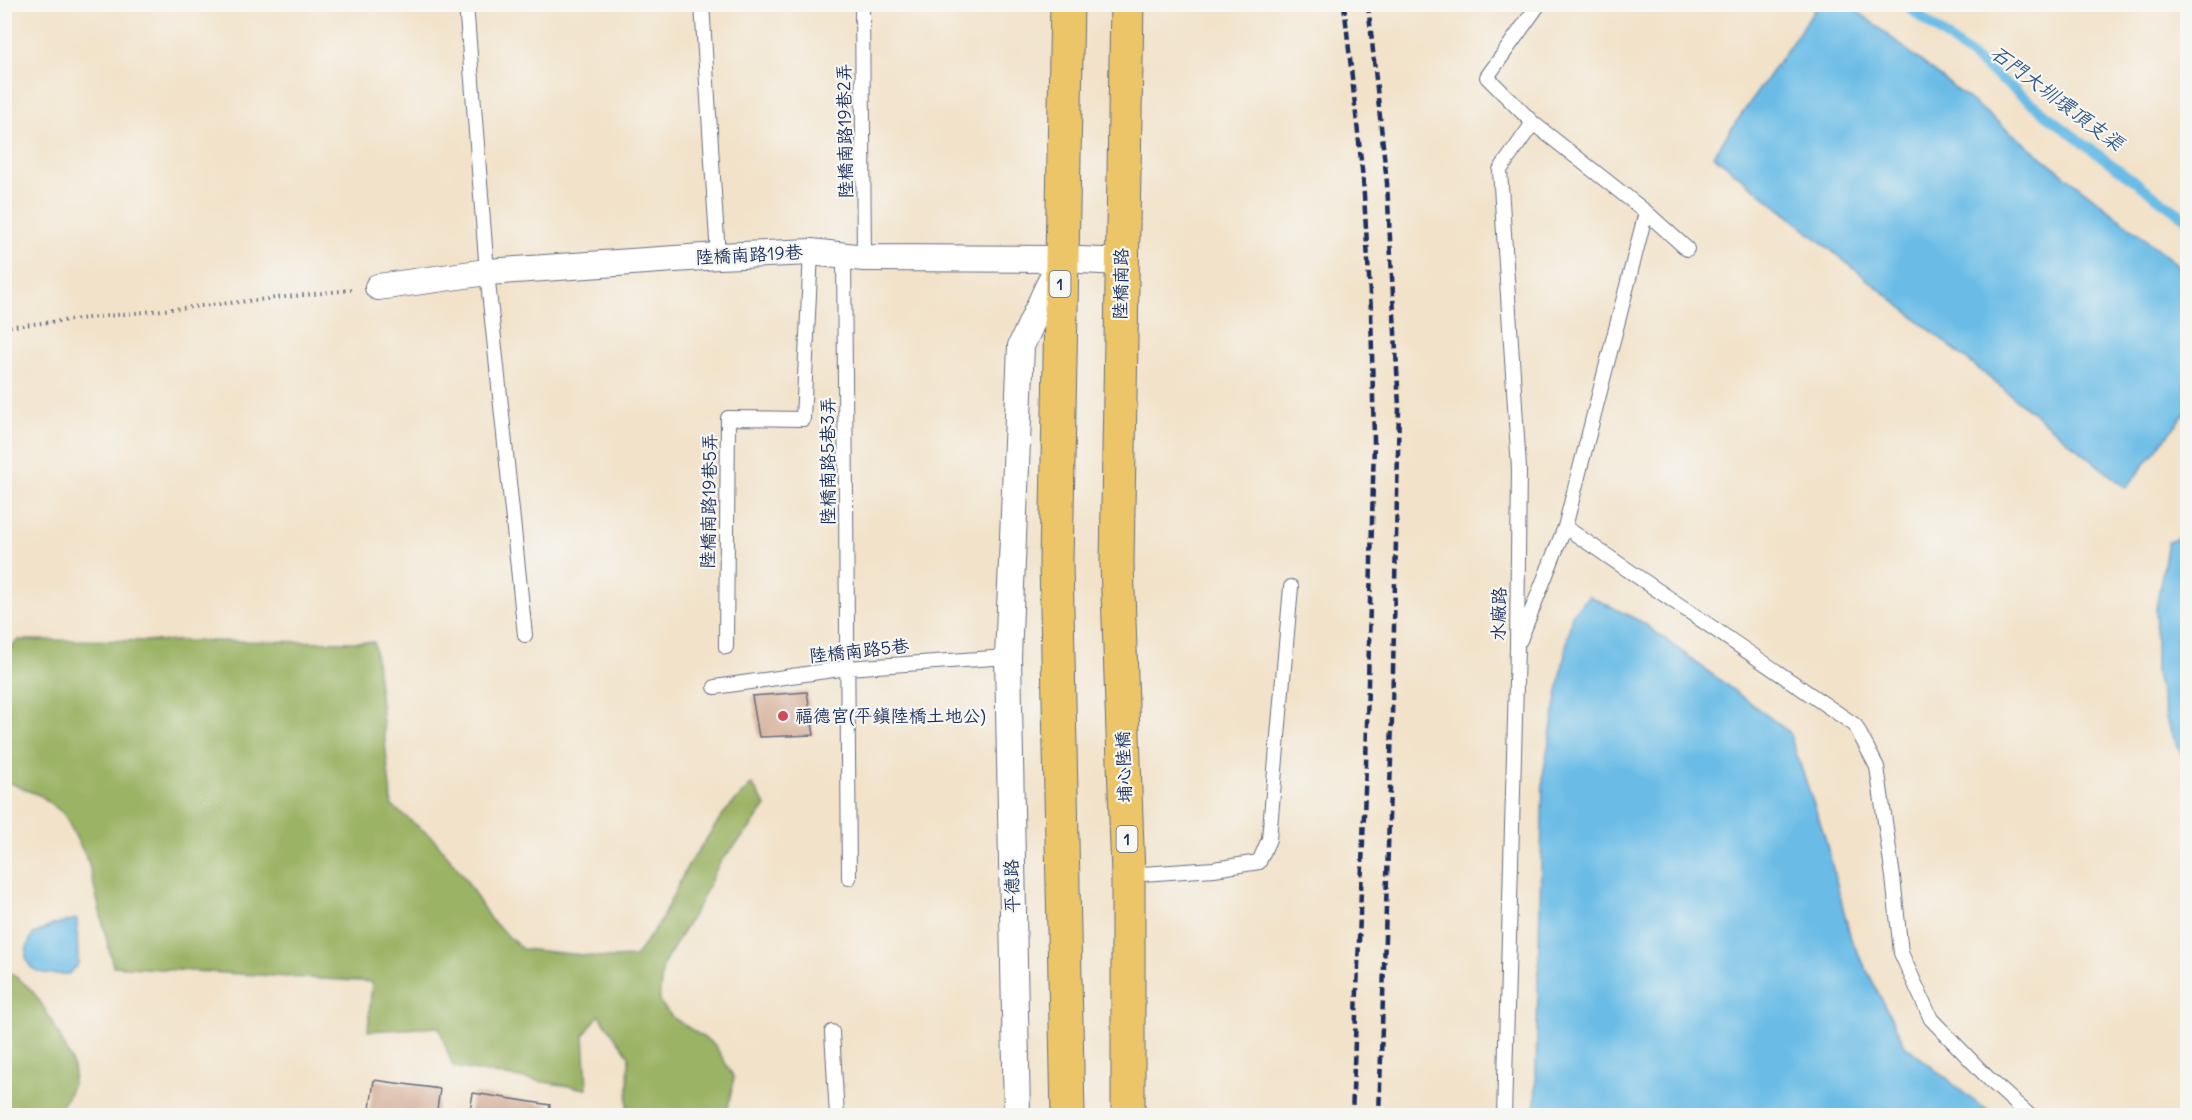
<svg xmlns="http://www.w3.org/2000/svg" width="2192" height="1120" viewBox="0 0 2192 1120" font-family="Delius,'LXGW WenKai TC',sans-serif">
<style>
.forest{fill:#9bb365;stroke:#5b7162;stroke-width:1.5}
.water{fill:#6bbce6;stroke:#4376a2;stroke-width:1.5}
.lines{fill:none;stroke-linecap:round;stroke-linejoin:round}
.stream{stroke:#6bbce6;stroke-width:10}
.building{fill:#d1a58b}
.lane-casing{stroke:#666e83;stroke-width:16}
.street-casing{stroke:#666e83;stroke-width:28}
.primary-casing{stroke:#666e83;stroke-width:35}
.path{stroke:#666e83;stroke-width:4;stroke-dasharray:1.5 4.5;stroke-linecap:butt}
.lane{stroke:#fff;stroke-width:14}
.street{stroke:#fff;stroke-width:26}
.primary{stroke:#edc569;stroke-width:33}
.rail{stroke:#1b2f5e;stroke-width:4.5;stroke-dasharray:9 4.5;stroke-linecap:butt}
.poi-dot{fill:#d1495b;stroke:#f6f6f2;stroke-width:2}
.labels{text-anchor:middle;stroke-width:4.5;stroke-linejoin:round;paint-order:stroke}
.shield{fill:#f6f6f2;stroke:#5d6b8a;stroke-width:1.5}
.shield-label{font-size:16px;font-weight:bold;fill:#1b2f5e}
.street-label{font-size:18px;fill:#1b2f5e;stroke:#f6f6f2}
.poi-label{font-size:18px;fill:#1b2f5e;stroke:#f6f6f2;text-anchor:start}
.water-label{font-size:20px;font-style:italic;fill:#335987;stroke:#f6f6f2}
</style>
<rect width="100%" height="100%" fill="#f6f6f2"/>
<filter id="ink" filterUnits="userSpaceOnUse"><feTurbulence type="fractalNoise" baseFrequency=".0167" numOctaves="2"/><feDisplacementMap in="SourceGraphic" scale="12" xChannelSelector="R" yChannelSelector="G"/><feConvolveMatrix kernelMatrix="1 2 1 2 8 2 1 2 1" color-interpolation-filters="sRGB"/></filter>
<filter id="wash" filterUnits="userSpaceOnUse"><feTurbulence type="fractalNoise" baseFrequency=".008" numOctaves="4" result="noise"/><feDisplacementMap in="SourceGraphic" scale="24" xChannelSelector="R" yChannelSelector="G"/><feGaussianBlur stdDeviation="1.35" result="paint"/><feColorMatrix in="noise" values="0 0 0 0 0 0 0 0 0 0 0 0 0 0 0 0 0 1.4 0 .05"/><feComposite in="paint" operator="in"/></filter>
<g filter="url(#wash)">
<rect width="100%" height="100%" fill="#f2e2c9"/>
<path class="forest" d="M18 640 374 642 392 806 433 838 463 875 490 919 522 949 612 958 635 957 660 922 687 867 724 813 752 784 766 806 747 832 720 862 700 903 663 965 659 1001 672 1017 715 1045 734 1078 728 1108 718 1115H630L627 1112 629 1056 599 1015 584 1035 587 1089 453 1067 439 1027 368 1031 372 982 113 966 88 861 64 814 41 796 5 781V653Z
M5 968C14 976 25 983 33 992 43 1004 75 1060 74 1074 73 1090 64 1104 55 1115H5Z"/>
<path class="water" d="M1819 4 1850 5 2187 272V411L2126 488 1713 155Z
M2184 536 2188 546 2187 765 2168 726 2156 673V608L2168 542Z
M1589 596 1642 622 1789 732 1824 834 1851 939 1905 1045 1970 1098 1995 1115H1535L1543 775 1572 614Z
M77 919 78 964 69 974C54 975 26 976 26 954 26 948 30 940 32 935L53 925Z"/>
<g class="lines">
<path class="stream" d="M1904 4 2084 144 2188 220"/>
</g>
<g id="blocks">
<path class="building" d="M807 692 814 735 759 737 752 696Z
M374 1080 440 1089 436 1116H369Z
M473 1093 550 1105 549 1116H469Z"/>
</g>
</g>
<g filter="url(#ink)">
<use href="#blocks" fill-opacity="0" stroke="#666e83" stroke-width="1.5"/>
<g class="lines">
<defs>
<path id="lane" d="M466 4 487 272 525 635
M702 4 718 256
M862 4 864 258
M1539 4 1487 77 1533 123 1646 212 1687 249
M844 254 849 878
M1565 527 1855 725 1877 767 1893 877 1901 953 1931 1019 1991 1081 2030 1116
M1520 640 1565 527 1646 212
M726 647 728 418 803 419 811 252
M715 687 847 668 1008 657
M1128 875 1214 869 1259 862 1269 839 1291 587
M832 1032 837 1116
M1504 1116 1517 647 1519 469 1500 170 1533 123"/>
<path id="street" d="M378 287 487 272 718 256 811 252 864 258 1061 259 1121 262
M1017 1116 1008 657 1021 346 1059 263"/>
<path id="primary" d="M1067 4 1056 563 1068 1116
M1127 4 1117 563 1128 875V1116"/>
</defs>
<use href="#lane" class="lane-casing"/>
<use href="#street" class="street-casing"/>
<use href="#primary" class="primary-casing"/>
<path class="path" d="M4 327 351 290"/>
<use href="#lane" class="lane"/>
<use href="#street" class="street"/>
<use href="#primary" class="primary"/>
<path class="rail" d="M1344 4 1363 179 1371 310 1374 441 1366 765 1352 1116
M1368 4 1387 183 1399 407 1391 759 1379 1116"/>
</g>
</g>
<circle class="poi-dot" cx="783" cy="716" r="6"/>
<g class="labels">
<g class="shield">
<rect x="1049.5" y="271" width="21" height="26" rx="4.5"/>
<rect x="1116.5" y="826" width="21" height="26" rx="4.5"/>
</g>
<g class="shield-label">
<text x="1060" y="290">1</text>
<text x="1127" y="845">1</text>
</g>
<g class="street-label">
<text transform="translate(845 131) rotate(-91)" y="6">陸橋南路19巷2弄</text>
<text transform="translate(749 255) rotate(-3)" y="6">陸橋南路19巷</text>
<text transform="translate(1121 284) rotate(-89)" y="6">陸橋南路</text>
<text transform="translate(828 461) rotate(-90)" y="6">陸橋南路5巷3弄</text>
<text transform="translate(709 501) rotate(-89)" y="6">陸橋南路19巷5弄</text>
<text transform="translate(1499 614) rotate(-89)" y="6">水廠路</text>
<text transform="translate(859 651) rotate(-6)" y="6">陸橋南路5巷</text>
<text transform="translate(1124 767) rotate(-92)" y="6">埔心陸橋</text>
<text transform="translate(1012 886) rotate(-91)" y="6">平德路</text>
</g>
<g class="poi-label">
<text x="795" y="722">福德宮(平鎮陸橋土地公)</text>
</g>
<g class="water-label">
<text transform="translate(2057 98) rotate(37)" y="7">石門大圳環頂支渠</text>
</g>
</g>
<rect width="2192" height="1120" fill="none" stroke="#f6f6f2" stroke-width="24"/>
</svg>
